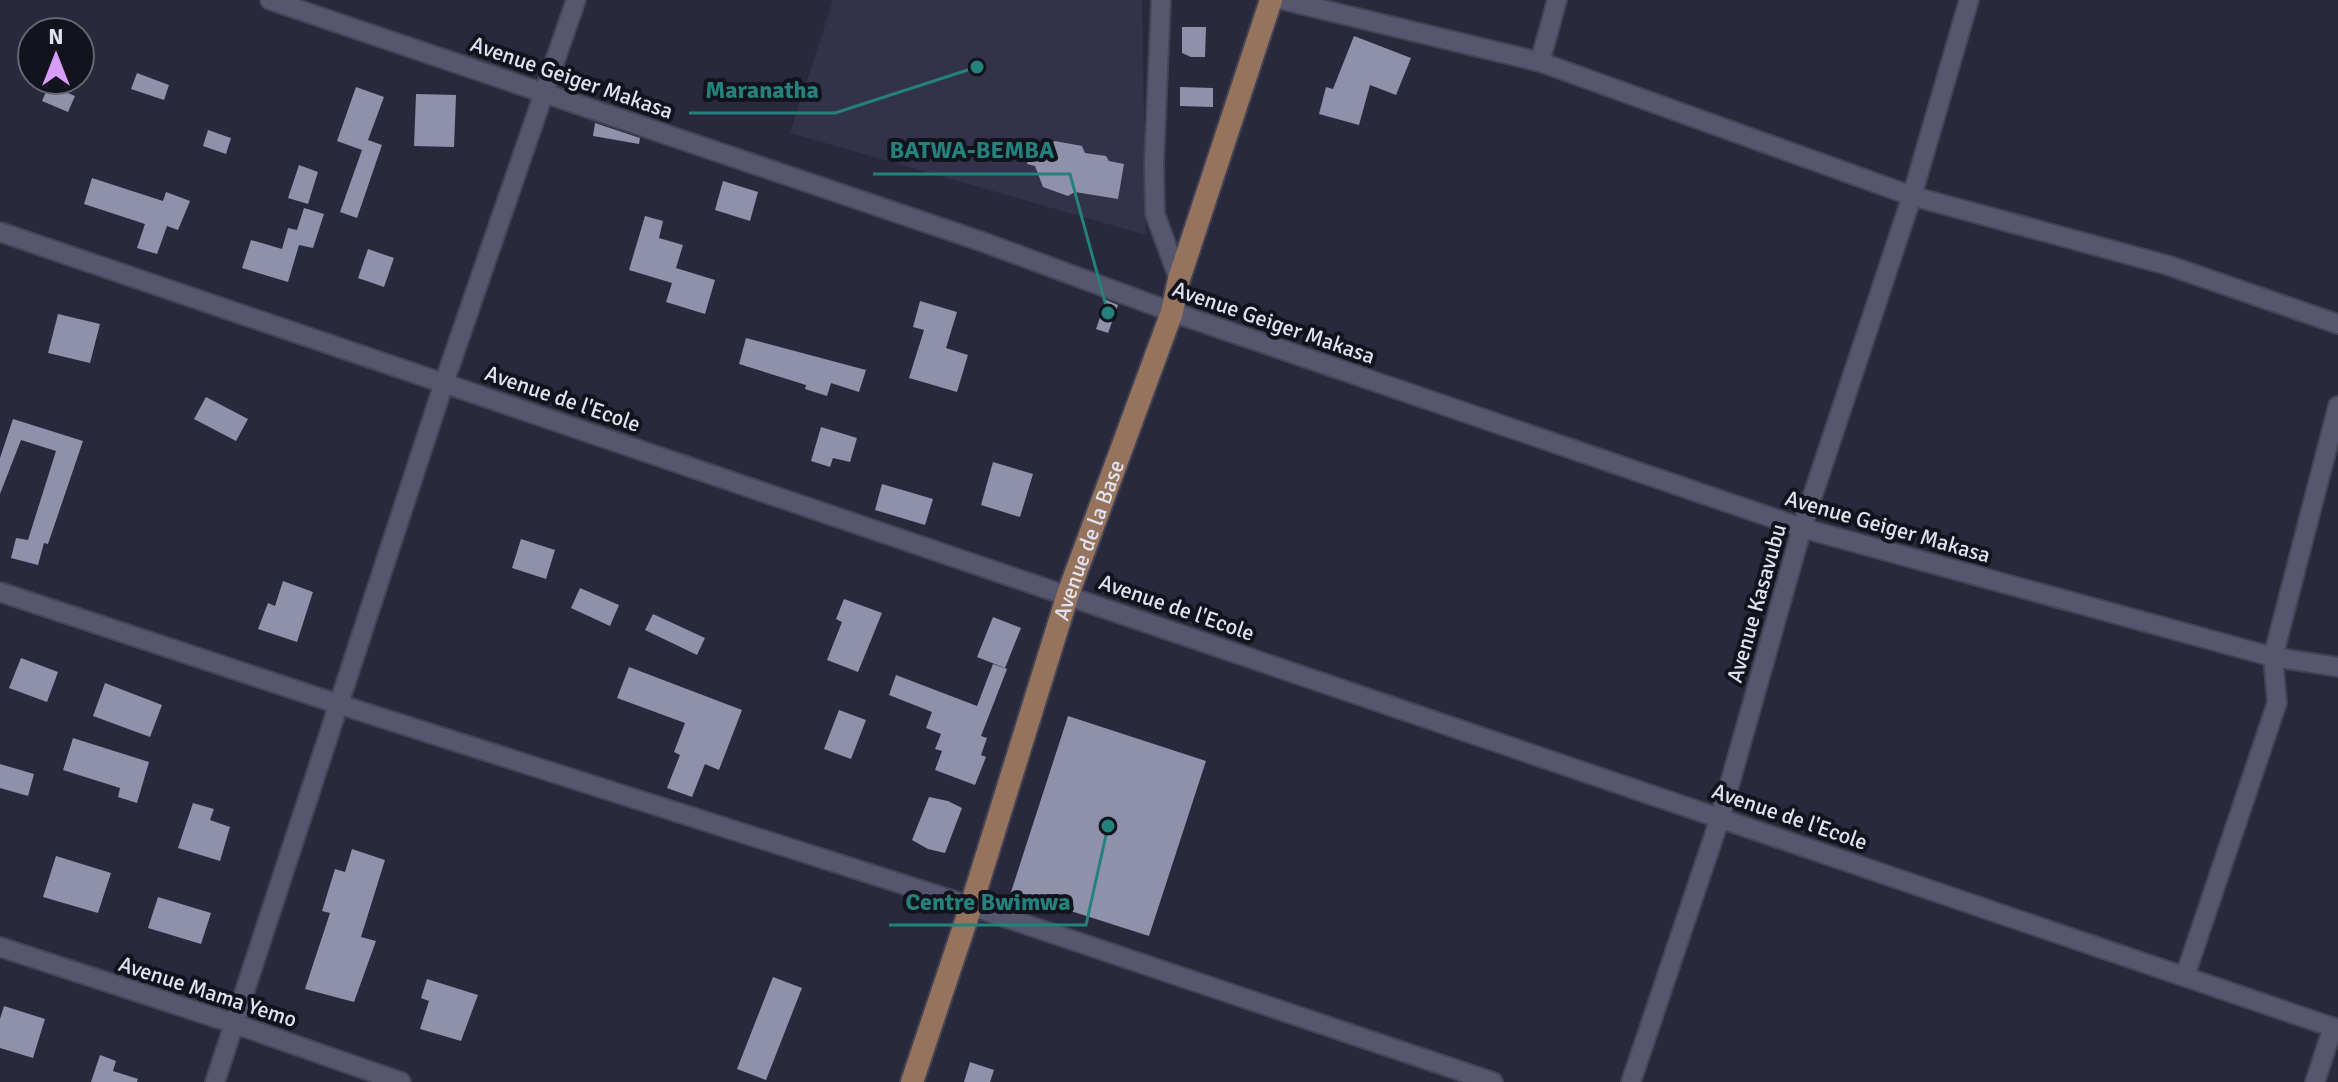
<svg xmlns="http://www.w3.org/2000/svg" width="2338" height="1082" viewBox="0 0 2338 1082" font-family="Signika,sans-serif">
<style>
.built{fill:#32324b}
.building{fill:#8f91aa}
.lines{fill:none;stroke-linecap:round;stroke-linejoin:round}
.minor-casing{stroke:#434354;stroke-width:22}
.major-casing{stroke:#434354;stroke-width:26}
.minor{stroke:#56576e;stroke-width:18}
.major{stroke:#95735d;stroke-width:22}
.labels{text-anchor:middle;stroke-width:8;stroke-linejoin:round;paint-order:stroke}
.street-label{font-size:22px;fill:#e1e2f0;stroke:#12131c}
.leader{fill:none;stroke:#24817b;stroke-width:3}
.callout-dot{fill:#24817b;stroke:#12131c;stroke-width:3}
.callout-label{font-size:24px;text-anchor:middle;font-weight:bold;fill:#24817b;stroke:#12131c;stroke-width:8;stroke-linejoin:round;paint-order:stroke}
</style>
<rect width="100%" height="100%" fill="#28293d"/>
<path class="built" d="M833 0H1142L1146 235 790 133Z"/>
<path class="building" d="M1182 27H1206L1205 57H1191L1182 53Z
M1354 36 1411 58 1396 95 1370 85 1359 125 1319 114 1326 87 1333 89Z
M137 73 169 85 164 100 131 89Z
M49 85 75 96 68 112 42 101Z
M356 87 384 97 368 140 382 145 357 218 340 212 362 150 337 141Z
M1180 87 1213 88V107L1180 106Z
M416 94 456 95 454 147 414 146Z
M595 123 640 138 639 144 593 136Z
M208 130 231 138 226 154 203 146Z
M1055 141 1082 146 1085 153 1106 156 1109 161 1124 164 1118 199 1075 192 1068 196 1043 187 1035 166 1027 164 1033 145 1042 148Z
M299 165 318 172 308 204 288 198Z
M92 178 163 201 166 192 190 201 178 230 167 226 157 254 137 248 145 224 84 204Z
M723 181 758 192 750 221 715 210Z
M304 208 324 214 313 248 299 245 288 282 242 268 251 240 282 249 288 228 297 230Z
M645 216 663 221 659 238 683 245 676 268 715 280 705 314 666 302 672 283 629 270Z
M368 249 394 258 384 287 358 278Z
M1106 300 1118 305 1108 333 1096 329Z
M920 301 957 312 946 348 968 355 957 392 909 378 924 330 913 327Z
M58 314 100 324 90 363 48 353Z
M746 338 866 370 859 392 831 383 827 396 805 389 806 385 739 364Z
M206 397 248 419 236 441 194 419Z
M13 419 83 441 48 544 44 543 38 565 11 558 16 538 28 540 56 451 21 440 0 494V458Z
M821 427 857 438 850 462 833 458 830 467 811 461Z
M993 462 1033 474 1020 517 981 505Z
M882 484 933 499 925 525 875 510Z
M521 539 555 550 546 579 512 568Z
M283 581 313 592 297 642 258 629 268 603 275 606Z
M580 588 619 605 610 626 571 608Z
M844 599 882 613 858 672 827 660 842 622 836 619Z
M653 614 705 638 697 655 645 630Z
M993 617 1021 628 1005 668 977 657Z
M21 658 58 672 47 702 9 688Z
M993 664 1007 669 981 736 987 738 981 755 986 757 975 785 935 770 942 751 935 749 941 734 926 728 932 712 889 695 896 675 977 706Z
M629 667 742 710 719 770 705 764 692 797 667 788 680 755 674 752 685 723 617 698Z
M105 683 162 705 150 737 93 716Z
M839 710 866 720 851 759 824 749Z
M1068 716 1206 761 1149 936 1011 892Z
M73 738 149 762 137 803 118 797 120 788 63 770Z
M0 764 34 774 28 796 0 788Z
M929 797 948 801 962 808 945 853 928 849 912 840Z
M193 803 214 809 210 820 230 827 220 861 178 848Z
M352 849 385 860 361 937 376 941 354 1002 305 989 330 913 322 911 335 869 345 872Z
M56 856 111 873 98 913 43 897Z
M158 897 211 913 201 944 148 928Z
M773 977 802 988 766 1080 737 1069Z
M427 979 478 995 461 1041 420 1029 429 1001 421 998Z
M4 1006 45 1019 33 1058 0 1048V1019Z
M100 1055 116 1061 113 1071 138 1079 137 1082H91Z
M970 1062 994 1070 990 1082H964Z"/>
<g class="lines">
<defs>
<path id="minor" d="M270 0 983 242 1172 312 1802 528 2273 657 2338 667
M1161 0 1154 163 1155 214 1179 279
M1283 0 1540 62 1912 196 2167 265 2338 324
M1540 62 1557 0
M0 232 2338 1029
M0 592 338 704 971 906 1493 1082
M0 947 235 1024 401 1082
M2185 976 2277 703 2273 657 2338 406
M215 1082 444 383 576 0
M1631 1082 1720 818 1802 528 1912 196 1969 0
M2315 1082 2333 1027"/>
<g id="major">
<path id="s1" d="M912 1082 971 906 1068 594 1172 312 1179 279 1271 0"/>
</g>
</defs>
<use href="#minor" class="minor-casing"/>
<use href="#major" class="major-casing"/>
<use href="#minor" class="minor"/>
<use href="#major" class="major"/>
</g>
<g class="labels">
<g class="street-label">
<text transform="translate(572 77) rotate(19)" y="8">Avenue Geiger Makasa</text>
<text transform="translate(1274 322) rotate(19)" y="8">Avenue Geiger Makasa</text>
<text transform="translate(563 398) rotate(19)" y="8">Avenue de l'Ecole</text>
<text transform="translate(1888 526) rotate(16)" y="8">Avenue Geiger Makasa</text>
<text dy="8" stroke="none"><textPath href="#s1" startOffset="570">Avenue de la Base</textPath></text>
<text transform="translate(1756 603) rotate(-74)" y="8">Avenue Kasavubu</text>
<text transform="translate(1177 607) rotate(19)" y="8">Avenue de l'Ecole</text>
<text transform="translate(1790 816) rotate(19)" y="8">Avenue de l'Ecole</text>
<text transform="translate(208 991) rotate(18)" y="8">Avenue Mama Yemo</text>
</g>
</g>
<path class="leader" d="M977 67L835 113H689M1108 313L1070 174H873M1108 826L1086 925H889"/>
<g class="callout-dot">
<circle cx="977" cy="67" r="8"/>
<circle cx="1108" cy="313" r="8"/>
<circle cx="1108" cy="826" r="8"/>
</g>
<g class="callout-label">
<text x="762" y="98">Maranatha</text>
<text x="972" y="158">BATWA-BEMBA</text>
<text x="988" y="910">Centre Bwimwa</text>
</g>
<g transform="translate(56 56)"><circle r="38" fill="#12131c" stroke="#656671" stroke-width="2"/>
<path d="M0-6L14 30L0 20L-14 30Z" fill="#d79bf9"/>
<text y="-12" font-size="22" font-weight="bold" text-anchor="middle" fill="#e1e2f0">N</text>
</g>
</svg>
